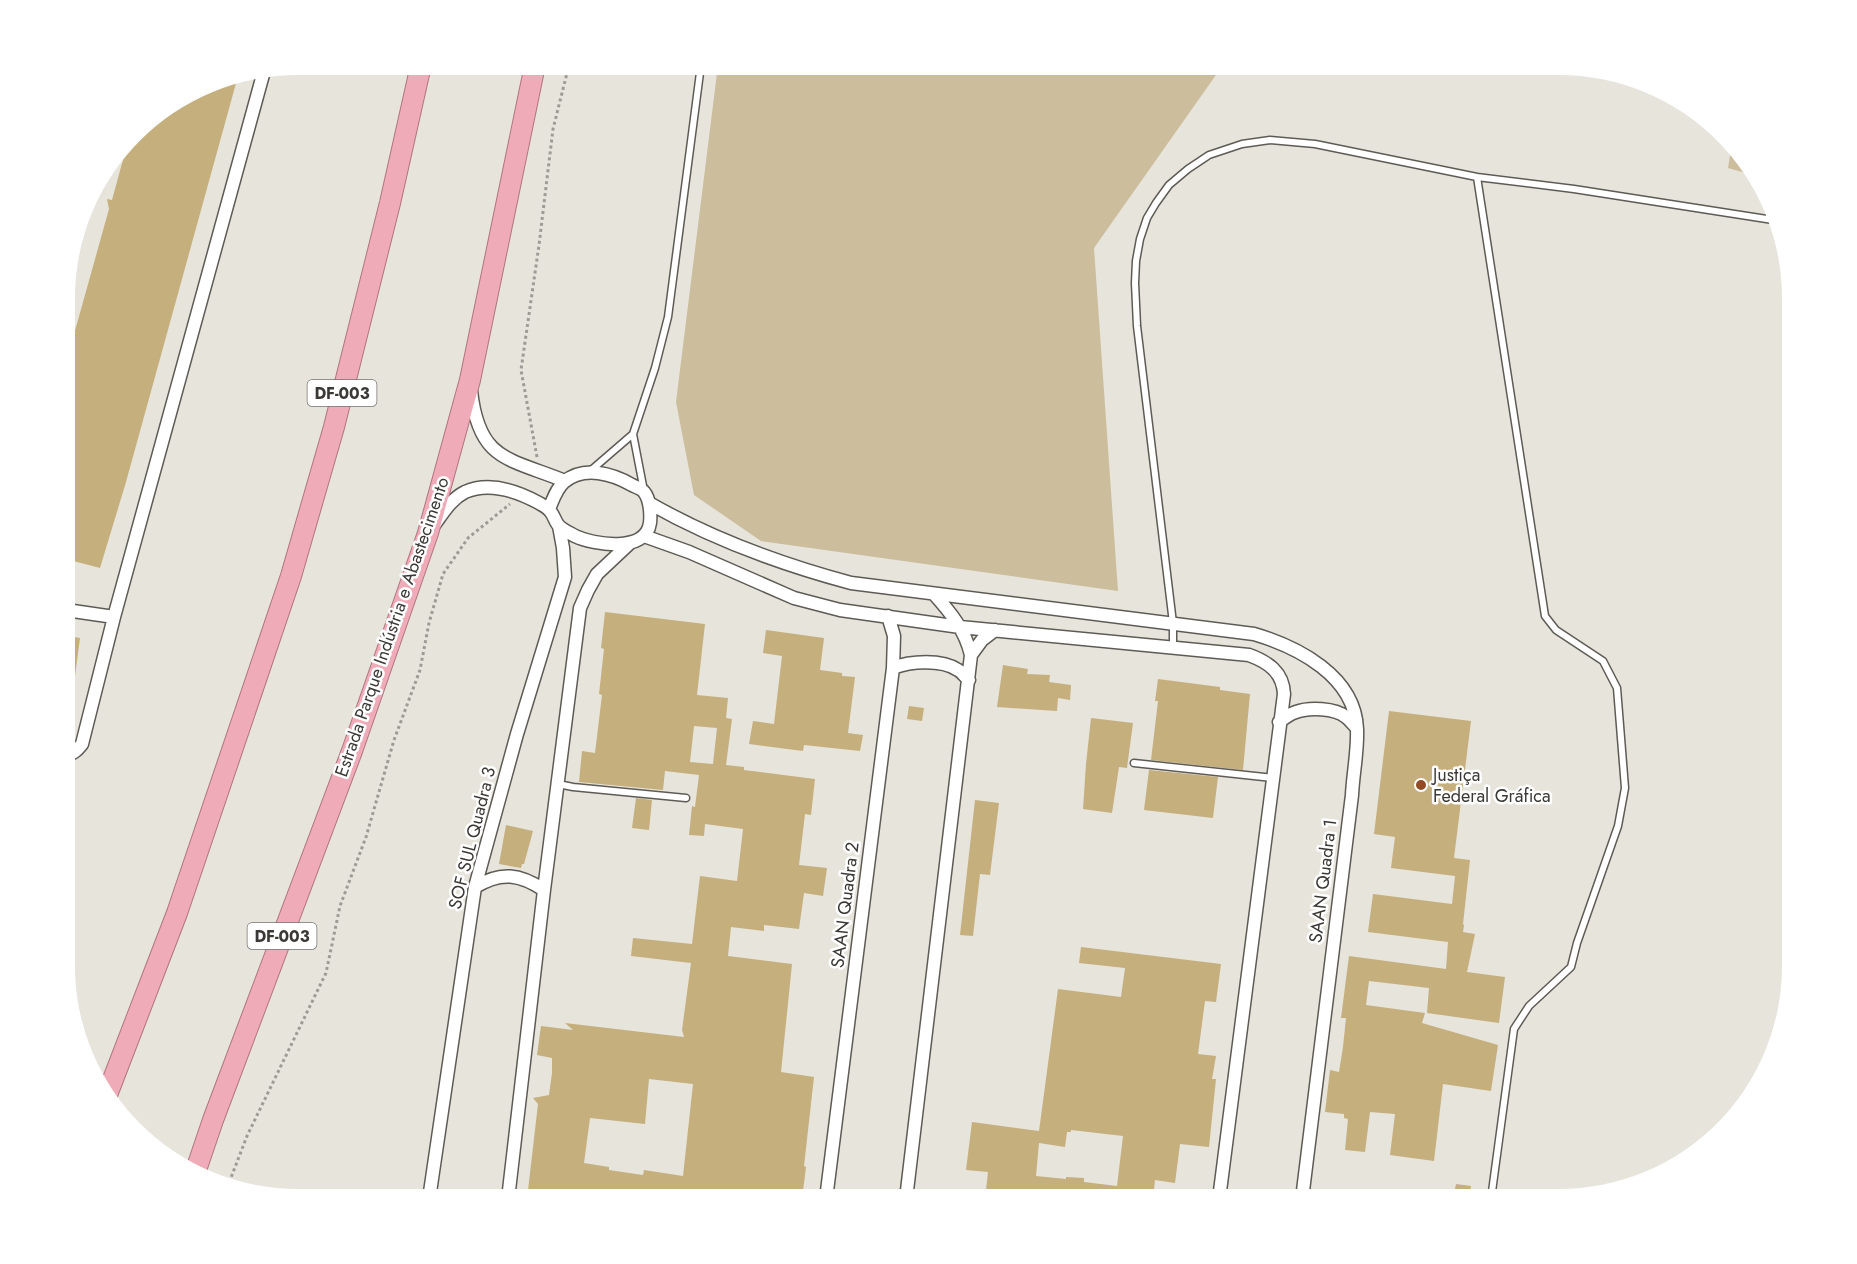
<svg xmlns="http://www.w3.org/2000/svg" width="1857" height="1264" viewBox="0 0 1857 1264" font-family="Jost,sans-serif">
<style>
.green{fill:#ccbd9c}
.building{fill:#c5af7c;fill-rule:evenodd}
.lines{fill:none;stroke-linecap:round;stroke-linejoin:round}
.service-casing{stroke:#5e5b55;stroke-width:9}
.minor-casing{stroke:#5e5b55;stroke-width:15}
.trunk-casing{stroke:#af757f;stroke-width:22}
.path{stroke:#9d9b95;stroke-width:3;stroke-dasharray:3 3;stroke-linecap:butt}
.service{stroke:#fff;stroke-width:6}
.minor{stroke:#fff;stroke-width:12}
.trunk{stroke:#f0abb8;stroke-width:20}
.poi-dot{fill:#934d25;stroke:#fff;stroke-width:2}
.labels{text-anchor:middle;stroke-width:5;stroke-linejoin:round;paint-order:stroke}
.shield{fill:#fff;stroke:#767472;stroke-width:1.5}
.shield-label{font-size:16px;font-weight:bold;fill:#3b3936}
.street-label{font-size:18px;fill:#3b3936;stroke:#fff}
.poi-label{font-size:18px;fill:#3b3936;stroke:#fff;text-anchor:start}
</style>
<rect width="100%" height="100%" fill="#e7e4dc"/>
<path class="green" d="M718 65H1223L1094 248 1118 591 761 541 694 495 676 402Z
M1731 149 1756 176 1728 168Z"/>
<path class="building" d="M238 76 126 482 100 568 66 559V363L109 209 107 199 112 200 127 145 144 123 209 82Z
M605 612 705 624 697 695 728 698 726 718 732 719 726 765 744 767V770L815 779 811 815 805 814 799 865 827 868 823 896 804 893 799 929 764 925V931L731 927 728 956 792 964 781 1072 814 1077 804 1166 806 1167 802 1199H610L611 1198 575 1193 574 1199H527L538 1104 533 1098 549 1095 552 1073V1058L537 1055 541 1026 573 1030 565 1023 684 1037 682 1030 691 963 631 956 633 938 692 944 700 876 737 881 743 829 705 824 704 836 689 835 692 806 695 807 699 775 665 771 663 790 579 782 582 751 595 753 602 695 599 694 604 649 601 648ZM694 726 717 728 713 764 690 762ZM649 1079 693 1084 683 1176 644 1170 643 1175 609 1170V1167L584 1163 590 1118 645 1124Z
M766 630 824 638 820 670 842 673V676L855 677 848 733 863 735 860 751 804 745 803 751 749 744 753 721 774 724 782 656 763 653Z
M66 636 80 638 74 684H66Z
M1003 665 1028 669 1027 674 1050 675 1049 682 1071 685 1070 700 1058 698 1057 711 997 707Z
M1158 679 1220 687V690L1250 694 1243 770 1151 760 1158 701H1155Z
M909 706 924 708 922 721 907 719Z
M1389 711 1471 721 1454 858 1470 860 1463 924 1464 925 1463 932 1475 934 1467 972 1505 977 1499 1023 1427 1013 1429 988 1369 981 1366 1005 1425 1013 1422 1023 1498 1045 1491 1091 1443 1084 1434 1161 1390 1155 1395 1114 1370 1112 1365 1152 1345 1150 1348 1119 1344 1118V1114L1325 1112 1330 1070 1339 1072 1343 1047 1346 1018H1341L1349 956 1446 969 1448 942 1368 932 1373 894 1452 904 1455 876 1391 868 1395 837 1374 834Z
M1091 718 1133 723 1127 768 1119 767 1112 813 1083 809 1086 764Z
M1149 770 1218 777 1213 818 1144 810Z
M636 798 652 800 649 830 632 828Z
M975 800 999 803 990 875 980 874 973 936 960 935Z
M506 825 533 831 524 864H522L521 868 499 864Z
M1081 947 1221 964 1216 1002 1205 1001 1198 1054 1216 1056 1212 1079H1216L1209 1147 1180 1144 1175 1183 1155 1180 1153 1199H985L988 1172 966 1170 972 1122 1039 1131 1058 989 1121 997 1125 968 1079 963ZM1071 1130 1123 1136 1117 1186 1084 1182V1178L1066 1177V1179L1036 1176 1039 1143 1065 1147 1067 1132H1071Z
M1456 1184 1471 1186 1469 1199H1453Z"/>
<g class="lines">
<defs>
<path id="service" d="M1477 177 1545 616 1556 630 1603 661 1617 688 1625 788 1618 826 1577 943 1571 967 1529 1006 1514 1029 1491 1199
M633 434 655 368 668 317 701 65
M589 472 633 434 644 491
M1173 648V623L1137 326 1135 283 1136 261 1140 239 1147 218 1156 203 1169 185 1188 169 1209 155 1242 144 1270 140 1315 144 1477 177 1574 189 1773 220
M1134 763 1273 778
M558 784 573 787 686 798
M95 1080 108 1082"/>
<path id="minor" d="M471 391C479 461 508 458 565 481
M649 503C712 539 780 564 851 583L1254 634C1298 647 1355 676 1357 729 1358 751 1353 773 1352 795L1302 1199
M434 525C443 513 451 499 465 492 490 481 517 491 539 503 542 505 547 507 550 511 554 515 555 522 559 526 563 530 570 533 575 536 594 545 646 553 650 523 651 514 650 499 644 492 642 489 636 487 632 485 613 474 584 465 564 482 556 489 553 500 549 509
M644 536 689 552 794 598 840 610 960 627 1249 655C1268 662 1283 672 1284 694L1219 1199
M66 610 114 617
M971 655 982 640 995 630
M893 668C910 661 942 659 958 670 962 672 965 677 969 680
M1279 722C1285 718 1289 714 1296 712 1309 707 1335 708 1346 717 1350 720 1353 724 1356 727
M66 755C74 754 78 749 82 744L114 617 264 71
M475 887C501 871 520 874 544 890
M429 1199 475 887 517 734 565 577 563 548 559 526
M508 1199 544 890 580 608 588 590 597 574 630 543
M826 1199 893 668 894 636 888 616
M906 1199 971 655C965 630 951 613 934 594"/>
<path id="trunk" d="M107 1095 177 913 291 576 334 427 390 203 421 65
M195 1173 213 1120 352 751 428 533 470 380 535 65"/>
</defs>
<use href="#service" class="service-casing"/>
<use href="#minor" class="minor-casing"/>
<use href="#trunk" class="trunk-casing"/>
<path class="path" d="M537 457 521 370 539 245 553 129 569 65
M66 801 74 766
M227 1188 247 1136 326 973 340 906 366 837 394 740 420 670 429 623 443 574 468 538 510 504"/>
<use href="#service" class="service"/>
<use href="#minor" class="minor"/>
<use href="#trunk" class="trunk"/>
</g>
<circle class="poi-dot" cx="1421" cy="785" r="6"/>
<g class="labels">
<g class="shield">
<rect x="307.5" y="380" width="69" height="26" rx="4.5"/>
<rect x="247.5" y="923" width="69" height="26" rx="4.5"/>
</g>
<g class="shield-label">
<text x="342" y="399">DF-003</text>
<text x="282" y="942">DF-003</text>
</g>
<g class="street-label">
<text transform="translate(392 627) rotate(-71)" y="6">Estrada Parque Indústria e Abastecimento</text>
<text transform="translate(472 838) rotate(-76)" y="6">SOF SUL Quadra 3</text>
<text transform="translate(1323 881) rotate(-83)" y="6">SAAN Quadra 1</text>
<text transform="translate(845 905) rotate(-83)" y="6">SAAN Quadra 2</text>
</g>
<g class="poi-label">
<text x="1433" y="781">Justiça<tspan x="1433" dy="21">Federal Gráfica</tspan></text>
</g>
</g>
<path d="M0 0H1857V1264H0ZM298 75H1559A223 223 0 0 1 1782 298V966A223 223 0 0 1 1559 1189H298A223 223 0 0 1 75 966V298A223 223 0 0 1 298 75Z" fill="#fff" fill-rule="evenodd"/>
</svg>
